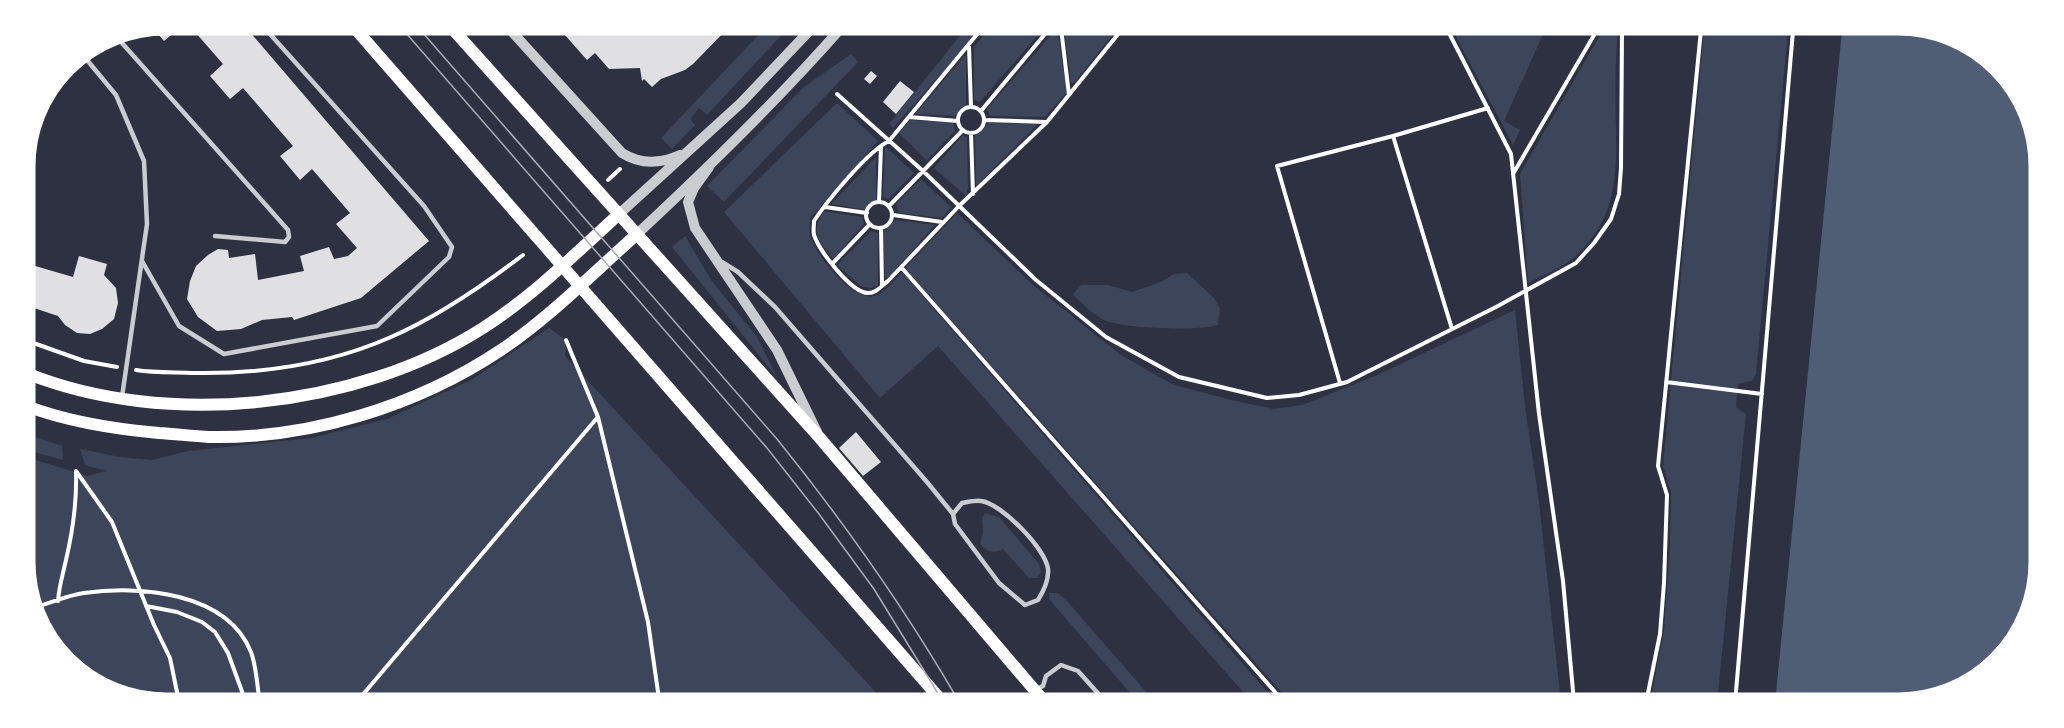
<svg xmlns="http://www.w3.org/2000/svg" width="2064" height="728" viewBox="0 0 2064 728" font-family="Rubik,sans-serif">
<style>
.green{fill:#3c4559}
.water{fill:#4f5d75}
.building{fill:#e0e0e3}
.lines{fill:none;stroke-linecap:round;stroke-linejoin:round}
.path{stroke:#fff;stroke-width:4}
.service{stroke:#caccd0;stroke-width:4.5}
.tertiary{stroke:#caccd0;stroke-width:10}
.secondary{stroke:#fff;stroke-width:12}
.tram{stroke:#abadb3;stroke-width:1.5}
.rim{fill:none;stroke:#fff;stroke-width:3}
</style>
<rect width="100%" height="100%" fill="#2d3142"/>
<path class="green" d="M766 27H789L707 115 699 108 690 119 695 125 672 149 661 138Z
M967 27H983L893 128 889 124Z
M990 27 1044 28 980 102 974 100V47Z
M1057 28 1067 92 1045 117 990 116 987 109Z
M1071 28H1118L1074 83H1071L1064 29Z
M1452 29 1545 30 1504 121 1520 130 1513 145Z
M1603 30H1618C1615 62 1615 94 1616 126 1617 178 1616 218 1576 256 1563 268 1544 275 1528 283L1520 174Z
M1704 30 1788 31 1756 374 1752 381 1738 384 1736 407 1746 414 1717 703H1650L1664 630 1670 543 1671 493 1663 466Z
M851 54 858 62 724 202 707 186 804 87Z
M966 54V105L960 109 956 116 915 114Z
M837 103 878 141 811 217C810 223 809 229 810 235 816 255 851 301 874 296 885 293 894 280 902 272L1275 701H1251L938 346 880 398 724 212Z
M910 120 953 122 955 131 927 161 899 133Z
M989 123 1038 124 976 186 975 134 982 130Z
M963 135 967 138 968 187 966 196 934 168Z
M885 146 914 173 889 199 883 197Z
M876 157V200L869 204 866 210 831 204Z
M921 179 951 207 942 218 899 213 896 204Z
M824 211 862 217 864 224 833 259C818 240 810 233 824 211Z
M957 213 1033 285 1121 355 1172 384 1231 400 1274 409 1302 405 1375 376 1515 310 1525 406 1539 502 1561 702 1289 701 905 268Z
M895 220 935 225 889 277 885 278 883 232Z
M871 231 878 233V285L871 288 861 286 837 265Z
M685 236 711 280 757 337 778 379 672 247Z
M1187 273 1214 298 1220 309 1218 325C1200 331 1117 329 1102 319 1091 313 1082 303 1073 295L1081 285H1108L1132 292 1161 282 1174 274Z
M549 328 566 340 565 356 883 700 121 697 59 655 27 589 26 457 87 476 106 471 85 465 80 449 120 457 152 460 188 451 311 438 387 419 471 380Z
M26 434 62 446 63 460 26 450Z
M985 513 999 517 1039 564 1041 572 1037 578H1029L1003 549C993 554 987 552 980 544L983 533 982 518Z
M1049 593H1057L1067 601 1154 701H1137L1049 599Z"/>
<path class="water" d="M1842 31H1943L2005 73 2039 147 2033 607 1985 674 1907 704 1775 703Z"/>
<path class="building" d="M166 24H184L164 41 152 27Z
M188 24H243L429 241 361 298 294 320 292 317 262 320 241 329 217 331 198 317 187 299 190 281 196 266 208 255 218 249 228 250 229 258 255 254 258 280 304 271 300 256 329 247 334 259 348 256 357 248 336 224 350 213 312 169 300 180 280 156 293 146 243 88 230 99 210 76 223 64Z
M557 26H730L693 64 685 70 661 79 652 87 644 79 642 81 640 68 609 69 595 53 587 60Z
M871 71 877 76 870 84 864 79Z
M900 81 914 92 896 114 883 102Z
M79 256 107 264 104 275 116 288 118 303 114 319 102 329 90 334 77 333 65 325 58 316 25 305V263L73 277Z
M856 432 881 462 863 476 839 448Z
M26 552 33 559 34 571 27 585Z"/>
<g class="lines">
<path class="path" d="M983 27 889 141C868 151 827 201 814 221 814 226 813 230 814 235 819 250 851 293 868 293 877 293 881 286 888 281L959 206 1047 122 1123 28
M1061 28 1069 95
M1447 29 1511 154 1539 414 1563 581 1574 702
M969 46 971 107
M837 94 923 171 1036 280 1106 337 1179 377 1267 398 1299 395 1347 382 1496 307 1576 263 1594 243 1611 219 1619 194 1621 168 1622 30
M958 120a13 13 0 1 1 26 0a13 13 0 1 1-26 0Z
M981 111 1050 28
M909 117 958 121
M984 120 1046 122
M971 133 973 194
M1393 136 1488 108
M1513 174 1597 30
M608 180 620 169
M866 215a13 13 0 1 1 26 0a13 13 0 1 1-26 0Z
M879 202 881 146
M889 206 963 130
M825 207 867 213
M893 215 942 222
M881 228 882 285
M832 264 870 224
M901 267 1283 701
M25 340 84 361 117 367
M566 340 598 417 648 622 659 699
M136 370C155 373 175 372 195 373 262 374 330 364 391 337 435 318 485 284 523 255
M1666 382 1762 394
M1340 383 1277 166 1393 136 1452 329
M76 471 112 522 154 625 170 658 178 697
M58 601C59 586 63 574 66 560 73 530 77 501 76 471
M146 606 177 612 202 622 215 632 228 653 244 697
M35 607C51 603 68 595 84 593 139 585 227 592 251 652 256 665 257 683 259 697
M360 698 597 418
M1646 703 1660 634 1664 583 1667 495 1658 466 1701 30
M1735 703 1793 31"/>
<path class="service" d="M114 34 288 230 289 237 285 242 215 236
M82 54 116 95 144 161 147 224 122 397
M142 261 179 326 224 354 377 326 449 257 452 247 424 206 261 24
M722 262 738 272 775 307 927 482 953 514 955 524 999 583 1025 605 1038 600C1043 592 1049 579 1048 569 1046 549 1001 503 981 501 976 500 968 502 962 503L953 514
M1035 690 1043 686 1046 676 1061 665 1078 671 1104 700"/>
<path class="tertiary" d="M506 25 622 153C641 165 660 164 680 155
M709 167 694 188 688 202 695 228 777 350 817 432
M618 215 741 103 813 27
M636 235C708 168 778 100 842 27"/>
<path class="secondary" d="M352 25 941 700
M449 25 819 437 1043 700
M26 373C165 429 356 409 483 328 533 296 575 254 618 215
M26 406C69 422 113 429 159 433 175 434 192 436 209 437 310 439 417 406 501 350 550 317 592 274 636 235"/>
<path class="tram" d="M399 25 767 448 819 514 874 589 942 700
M416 25 777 439C844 522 904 607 958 700"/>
</g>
<path d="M0 0H2064V728H0ZM166 34H1898A132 132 0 0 1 2030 166V562A132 132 0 0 1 1898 694H166A132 132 0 0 1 34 562V166A132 132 0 0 1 166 34Z" fill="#fff" fill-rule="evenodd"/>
<path class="rim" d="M166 34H1898A132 132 0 0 1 2030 166V562A132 132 0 0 1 1898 694H166A132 132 0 0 1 34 562V166A132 132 0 0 1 166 34Z"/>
</svg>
